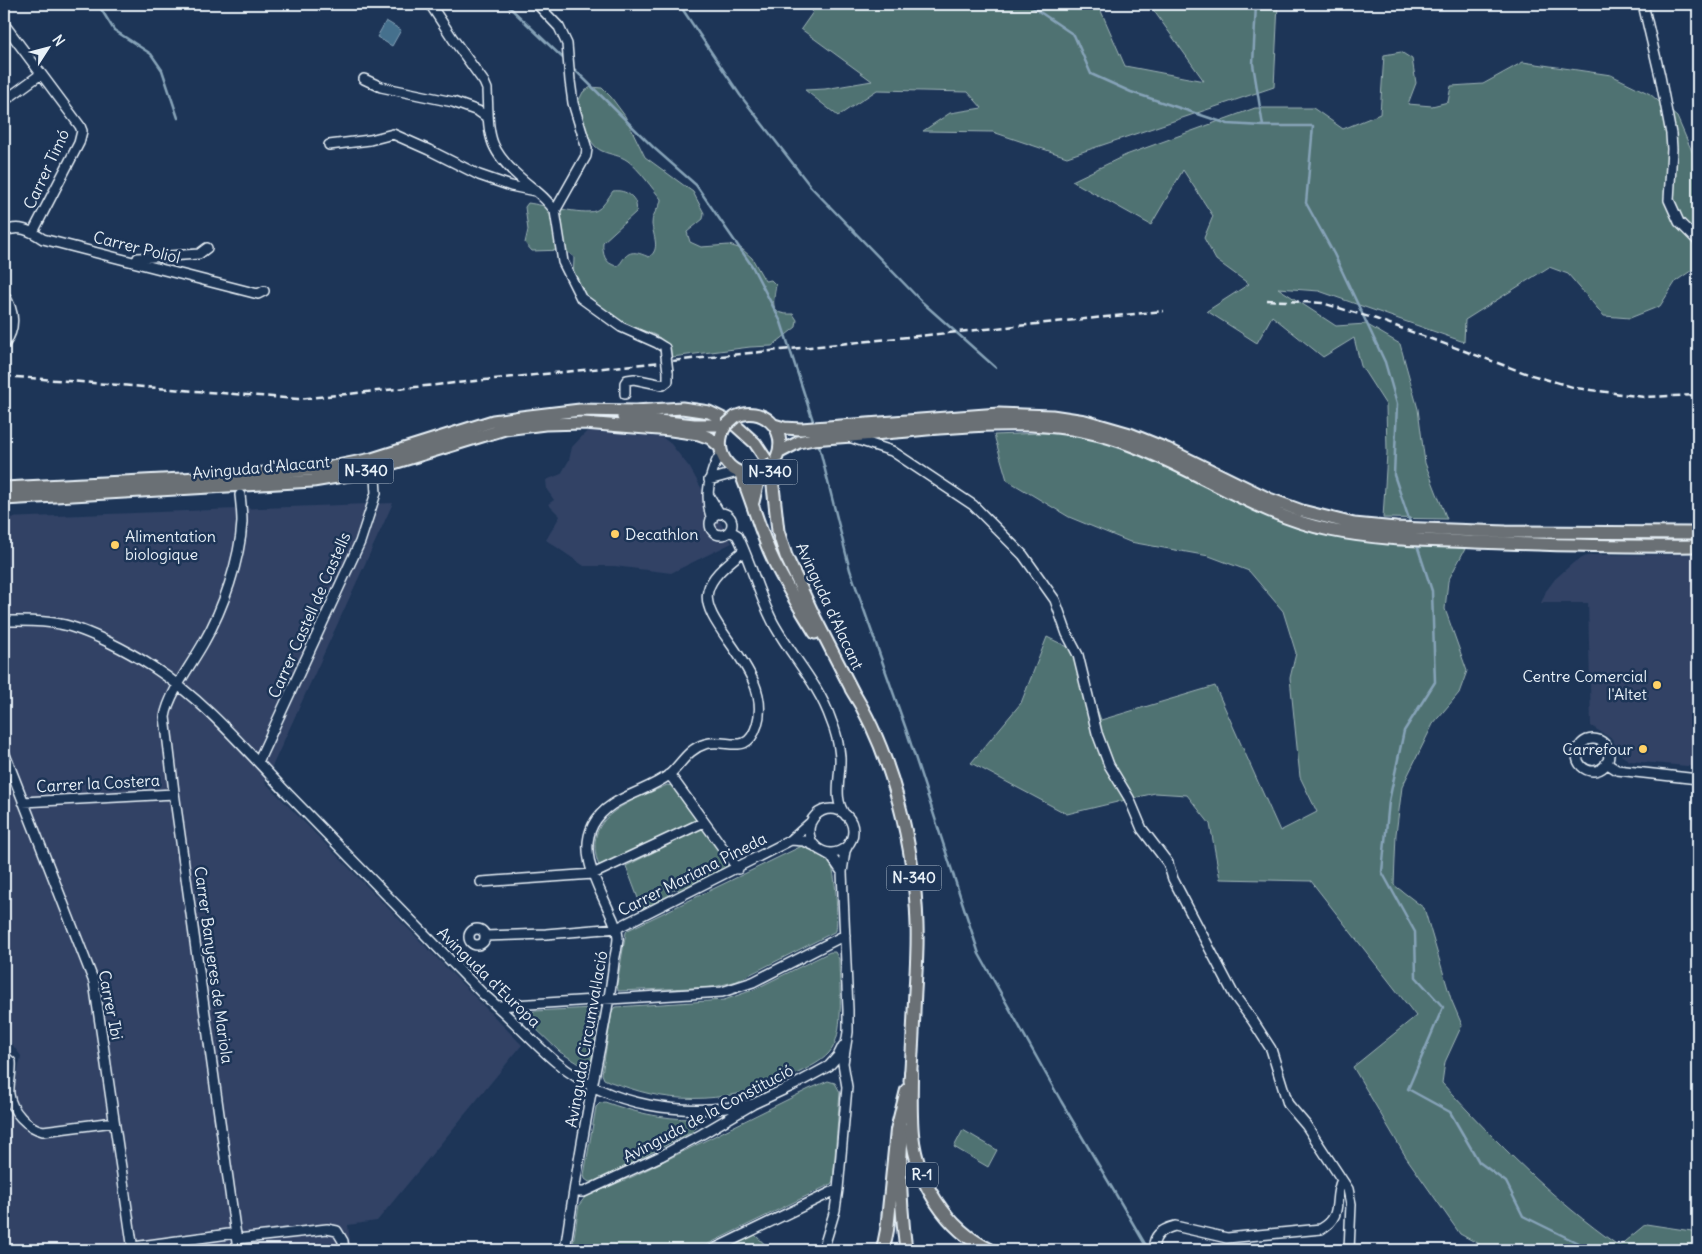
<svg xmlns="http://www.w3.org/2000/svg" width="1702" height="1254" viewBox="0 0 1702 1254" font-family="Delius,sans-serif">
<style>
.built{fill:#304265}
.green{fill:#507272;stroke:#9cb2b5}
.water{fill:#456f8d;stroke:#86a3b8}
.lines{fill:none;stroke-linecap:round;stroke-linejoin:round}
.stream{stroke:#86a3b8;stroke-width:2.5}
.minor-casing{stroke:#e8f1f8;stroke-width:12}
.major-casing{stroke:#e8f1f8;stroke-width:15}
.highway-casing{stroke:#e8f1f8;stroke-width:16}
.minor{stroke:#1d3557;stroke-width:9}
.major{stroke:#6a7074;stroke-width:11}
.highway{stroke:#6a7074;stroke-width:12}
.rail{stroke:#e8f1f8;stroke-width:2.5;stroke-dasharray:8 4;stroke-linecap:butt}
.minor-bridge-casing{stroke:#e8f1f8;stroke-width:12;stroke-linecap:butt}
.major-bridge-casing{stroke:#e8f1f8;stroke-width:15;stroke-linecap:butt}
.minor-bridge{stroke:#1d3557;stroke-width:9}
.major-bridge{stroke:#6a7074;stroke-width:11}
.poi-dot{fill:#ffd166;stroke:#1d3557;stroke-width:2}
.labels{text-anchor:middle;stroke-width:5;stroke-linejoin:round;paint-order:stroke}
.shield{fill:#1d3557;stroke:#abb9c8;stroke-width:1}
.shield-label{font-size:15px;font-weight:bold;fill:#e8f1f8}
.street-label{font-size:16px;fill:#e8f1f8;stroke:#1d3557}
.poi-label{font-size:16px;fill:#e8f1f8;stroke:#1d3557;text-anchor:start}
</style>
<rect width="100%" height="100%" fill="#1d3557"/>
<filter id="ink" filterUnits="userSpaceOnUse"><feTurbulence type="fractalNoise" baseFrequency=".02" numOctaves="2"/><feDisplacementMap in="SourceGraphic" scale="10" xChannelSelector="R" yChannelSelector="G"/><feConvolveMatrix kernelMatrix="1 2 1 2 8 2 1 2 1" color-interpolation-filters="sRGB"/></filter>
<g filter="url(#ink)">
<path class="built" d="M587 431 662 437 671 444 690 468 732 543 671 573 614 566H584L546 540 560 516 548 504 554 500 547 490 546 480 561 474 569 460 572 447Z
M393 503 265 782 522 1045 377 1221 348 1225 351 1250H4V1136L21 1056 4 1034V518Z
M1698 554V767L1630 761 1622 756 1612 739 1591 726 1588 603H1541L1546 591 1555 579 1573 563 1586 556 1594 555Z"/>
<path class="green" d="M804 4H1098L1125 66 1204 81 1149 4H1278L1274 87 1067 157 993 132 923 131 950 113 982 108 968 92 877 90 838 116 805 90 825 89 872 81 801 29 813 12Z
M1401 52 1412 59 1416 83 1408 104 1432 106 1448 102 1451 86 1483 84 1523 62 1611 75 1650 94 1677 117 1698 165V266L1676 281 1660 306 1630 318 1604 316 1568 274 1549 267 1465 320 1464 342 1319 291 1278 288 1336 326 1366 324 1400 344 1418 409 1425 463 1447 519 1383 518 1387 453 1386 405 1361 366 1354 338 1323 357 1272 316 1257 343 1207 311 1249 284 1216 260 1204 238 1213 216 1183 170 1151 225 1072 181 1126 155 1255 108H1313L1343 129 1380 114 1384 55Z
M591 87 602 88 611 97 625 116 645 157 693 192 704 213 703 219 687 232 690 242 701 247 729 245 742 249 752 258 765 281 771 280 776 285C773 304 769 315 793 314L797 320 796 327 772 346 750 347 672 357C665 332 648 334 628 325 611 316 579 296 574 277 573 271 574 263 574 257L565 250 532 251 525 243 528 230 525 207 528 203C543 205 582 215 595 211 603 208 608 198 613 191 626 189 639 198 636 212L603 242C602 254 605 264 617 266 622 263 621 261 625 257 632 249 641 254 649 257 661 249 653 236 652 224 652 211 661 208 661 199 652 188 639 169 628 161 620 155 611 155 602 151 586 144 582 116 579 100L583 92Z
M1086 431 1300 522 1465 549 1448 581 1445 609 1467 671 1459 693 1433 724 1402 787 1396 834 1394 885 1424 908 1451 999 1462 1025 1445 1062 1442 1083C1496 1142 1553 1200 1619 1246L1646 1224 1698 1232V1250H1490L1460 1234 1406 1157 1353 1067 1416 1016 1311 881 1220 879 1210 824 1187 795 1155 793 1067 814 971 763 1021 703 1047 637 1076 651 1101 720 1215 686 1280 831 1317 812 1300 777 1290 678 1296 653 1283 611 1249 571 1209 556 1130 542 1069 517 1007 480 994 435Z
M667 785 673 786 696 817 695 821 601 867 599 866C580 815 631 802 667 785Z
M702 828 729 861 727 867 679 891 677 888 669 892 670 895 642 909 626 866Z
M804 845C810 848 827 856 830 862 836 870 838 920 836 931L737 981 714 987 618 991 617 984 626 932 628 930Z
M830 952H835L839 959C839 984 845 1027 832 1049 825 1060 810 1067 798 1073 745 1099 685 1107 629 1088 621 1085 611 1083 604 1079L602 1074 612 1011 615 1007 724 1000 753 990Z
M593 1008 597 1010 599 1014 591 1063 586 1068 560 1052 530 1023 528 1019 529 1014 534 1011Z
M828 1081 835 1083 840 1092 833 1181 831 1184 696 1250H572L579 1205 585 1197 634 1176 809 1089Z
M605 1102C633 1112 662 1119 693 1119L696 1123 697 1127 692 1132 594 1182H589L585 1179 584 1175 596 1107 600 1103Z
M963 1130 997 1150 988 1167 954 1147Z
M755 1235 771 1250H725Z"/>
<path class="water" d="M386 21 401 30 392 46 377 37Z"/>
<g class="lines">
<path class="stream" d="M98 4 114 30 151 54 162 70 178 118
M506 4 565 60
M679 4 740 95 811 187 922 302 995 367
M1028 4 1074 35 1091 74 1131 92 1228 124 1263 126
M1256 4 1253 64 1263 126H1313L1306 203 1334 254 1385 362 1397 404 1394 475 1411 525
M572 67 654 148 696 185 752 266 781 322 814 424
M818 442 850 570 906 729 979 954 1061 1101 1145 1244 1151 1250
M1416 542 1432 591 1435 682 1404 731 1389 801 1382 872 1415 932 1416 977 1443 1007 1408 1089 1450 1112 1479 1162 1506 1182 1523 1216 1584 1246"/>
<defs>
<path id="minor" d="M430 4 453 39 484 82 487 89C489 136 486 149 524 181 537 192 545 197 555 211
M537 4 559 27 567 44 570 81 573 103 587 149 586 156 555 211 563 262 581 298 621 327 657 343 665 348
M1643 4 1660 76 1671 134 1672 149 1669 200 1679 222 1698 241
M4 24 80 126 82 131 79 143 33 232
M364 79 381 87 453 102 478 111 488 118
M4 101 41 74
M329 145 370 140 393 134 429 150 479 175 511 186 535 191
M4 232C18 224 31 231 43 239L258 294 264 291
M137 263 138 258 199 254 207 248
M4 295C15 311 16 329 4 345
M625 394V383L627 380 634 379 663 385 668 381V372
M849 437 892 451 973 505 1023 555 1055 600 1067 634 1078 655 1097 733 1109 765 1129 798 1142 829 1168 863 1173 879 1234 995 1253 1021 1271 1049 1288 1104 1306 1125 1348 1189 1351 1204 1349 1250
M709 480 738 472
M708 494 720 514
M710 524a11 11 0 1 1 22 0a11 11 0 1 1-22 0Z
M712 520C704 497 709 473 721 453
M730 531 737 535 740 541C753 569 760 599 775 626 793 658 819 685 831 720 836 732 839 745 840 757 841 778 832 799 846 816
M4 621C23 621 42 620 60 624 87 629 130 652 153 667 204 700 246 750 288 794 353 861 418 928 483 994 509 1015 530 1040 556 1062 611 1108 684 1117 753 1104
M1577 755a16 16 0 1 1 32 0a16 16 0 1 1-32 0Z
M4 752 94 982 133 1250
M258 762 360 542 376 493 375 478
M1606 763 1617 770 1698 779
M668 775 673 779 738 869
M23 802 174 794
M809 831a22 22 0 1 1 44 0a22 22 0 1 1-44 0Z
M811 822 791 840 804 841 815 846
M824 852 831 856 842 872
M481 882 593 874 704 822
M469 937a8 8 0 1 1 16 0a8 8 0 1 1-16 0Z
M485 936 546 934 617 928 791 840
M498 1006 722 992 753 982 845 935
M4 1056 11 1062C12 1073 8 1084 9 1094 11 1111 28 1128 43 1131L114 1122
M575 1192H584L661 1156 702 1134 753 1104 794 1085 829 1066 838 1056 843 1046
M237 1239 327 1229 337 1231 343 1241 344 1250
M133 1247 236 1233
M1154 1248C1153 1235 1163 1229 1175 1226L1227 1238 1321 1229C1345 1215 1332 1199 1342 1180
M238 1250 174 792 165 717C169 693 192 664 204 642 223 609 240 560 242 522 242 513 241 504 240 495
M565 1250C574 1189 584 1127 596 1067 603 1032 610 998 614 962 615 954 618 946 618 937 617 928 614 921 610 913 599 887 578 854 593 825 608 796 647 793 670 774 682 763 688 749 705 744 728 738 747 757 757 725 774 671 699 625 708 591 712 574 732 561 744 550
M712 1250 838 1189
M823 1250 835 1210 838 1189 847 1087 843 1063 848 1032V1010L842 872 845 851 849 843"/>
<path id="major" d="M623 417 694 425H726
M735 417C761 404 789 429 777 457
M726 425C709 452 733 484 764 471
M774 425 784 428 801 429 999 414 1052 416 1085 421 1130 434 1167 449 1269 499 1302 511 1354 524 1396 528 1506 532 1698 533
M780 452 799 442 813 439C851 436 889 433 927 429 998 423 1065 419 1133 446 1200 471 1259 516 1330 530 1378 540 1426 540 1475 542 1549 545 1624 547 1698 546
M740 472C752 500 759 528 771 555 783 582 800 608 815 633
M4 488 182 479 322 469 372 459 493 421 521 417 580 410 635 411 682 408 709 412 734 424 755 443 765 458 772 477 778 531 786 556 815 618 854 694
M4 499 313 481 361 473 505 429 545 424 584 423 671 430 699 434 710 438 719 446
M753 502 760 473
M851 689C892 752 915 849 917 925 918 954 915 983 914 1012 913 1035 912 1058 910 1081
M903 1129C898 1169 901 1210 906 1250"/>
<path id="highway" d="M911 1073C911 1093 910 1114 912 1134 917 1182 946 1229 990 1250
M883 1250 887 1230 897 1130 907 1090"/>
</defs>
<use href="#minor" class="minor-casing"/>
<use href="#major" class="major-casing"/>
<use href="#highway" class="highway-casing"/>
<use href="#minor" class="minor"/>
<use href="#major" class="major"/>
<use href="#highway" class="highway"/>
<path class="rail" d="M1267 300 1322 303 1376 319 1528 374 1576 388 1644 397 1698 395
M4 376 298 399 1164 311"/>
<defs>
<path id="minor-bridge" d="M665 348 668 372"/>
<path id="major-bridge" d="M726 425 735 417
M764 471 773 464"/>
</defs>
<use href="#minor-bridge" class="minor-bridge-casing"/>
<use href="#major-bridge" class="major-bridge-casing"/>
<use href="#minor-bridge" class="minor-bridge"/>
<use href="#major-bridge" class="major-bridge"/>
</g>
</g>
<g class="poi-dot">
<circle cx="615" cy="534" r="5"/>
<circle cx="115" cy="545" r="5"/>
<circle cx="1657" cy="685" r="5"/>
<circle cx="1643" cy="749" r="5"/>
</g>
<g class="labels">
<g class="shield">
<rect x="338.5" y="458.5" width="55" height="25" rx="4"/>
<rect x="742.5" y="459.5" width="55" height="25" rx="4"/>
<rect x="886.5" y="865.5" width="55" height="25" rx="4"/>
<rect x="906" y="1162.5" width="32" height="25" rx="4"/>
</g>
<g class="shield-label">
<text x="366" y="476">N-340</text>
<text x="770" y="477">N-340</text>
<text x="914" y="883">N-340</text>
<text x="922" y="1180">R-1</text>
</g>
<g class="street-label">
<text transform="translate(46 169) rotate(-65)" y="6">Carrer Timó</text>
<text transform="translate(137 247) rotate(14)" y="6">Carrer Poliol</text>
<text transform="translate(261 467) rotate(-5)" y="6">Avinguda d'Alacant</text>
<text transform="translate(830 606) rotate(65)" y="6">Avinguda d'Alacant</text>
<text transform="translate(309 615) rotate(-66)" y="6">Carrer Castell de Castells</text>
<text transform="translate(98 783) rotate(-3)" y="6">Carrer la Costera</text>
<text transform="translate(692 874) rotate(-27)" y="6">Carrer Mariana Pineda</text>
<text transform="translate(214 965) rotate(82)" y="6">Carrer Banyeres de Mariola</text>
<text transform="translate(489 977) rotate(44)" y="6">Avinguda d'Europa</text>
<text transform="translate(111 1005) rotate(79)" y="6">Carrer Ibi</text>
<text transform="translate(586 1039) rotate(-80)" y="6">Avinguda Circumval·lació</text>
<text transform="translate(708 1113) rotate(-28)" y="6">Avinguda de la Constitució</text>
</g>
<g class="poi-label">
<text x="625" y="540">Decathlon</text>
<text x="125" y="542">Alimentation<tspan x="125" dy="18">biologique</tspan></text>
<text x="1647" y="682" text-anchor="end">Centre Comercial<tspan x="1647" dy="18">l'Altet</tspan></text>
<text x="1633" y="755" text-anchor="end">Carrefour</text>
</g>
</g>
<rect width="1702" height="1254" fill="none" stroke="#1d3557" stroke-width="20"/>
<rect x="10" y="10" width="1682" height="1234" fill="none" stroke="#e8f1f8" stroke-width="2" filter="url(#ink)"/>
<g transform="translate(48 48) rotate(54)" stroke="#1d3557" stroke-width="4" paint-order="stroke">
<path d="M0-4L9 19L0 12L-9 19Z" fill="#e8f1f8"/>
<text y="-8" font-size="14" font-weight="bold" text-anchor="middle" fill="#e8f1f8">N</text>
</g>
</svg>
